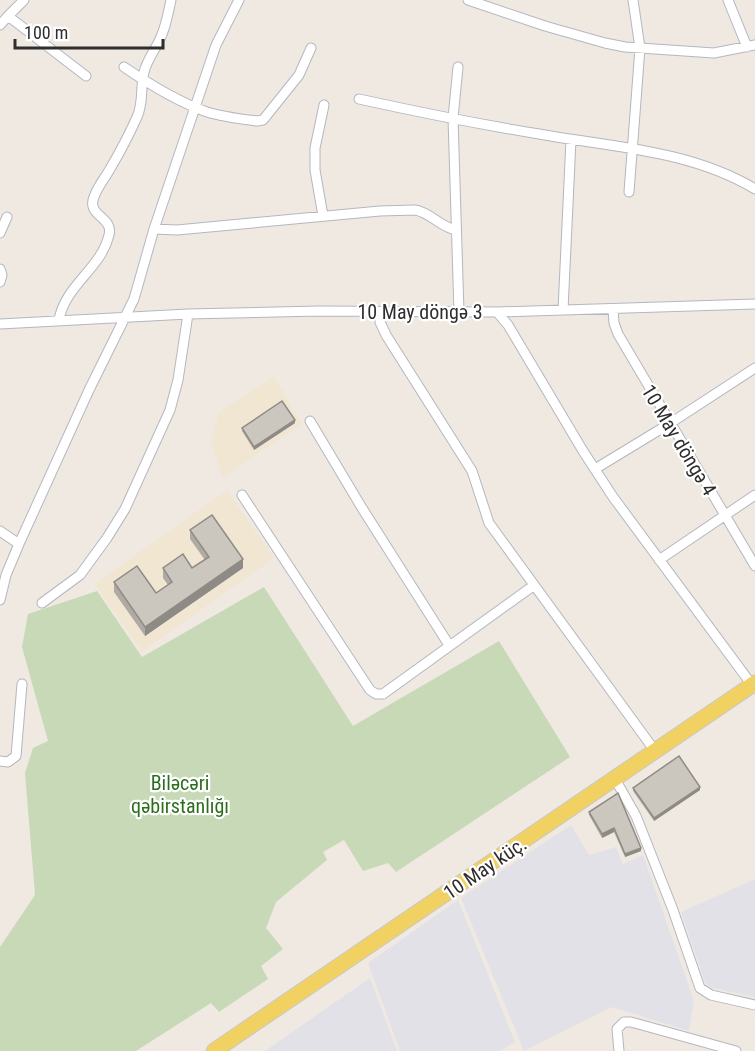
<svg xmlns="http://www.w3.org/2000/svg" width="755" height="1051" viewBox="0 0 755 1051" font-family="'Roboto Condensed',sans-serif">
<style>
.industrial{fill:#e3e1e8}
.education{fill:#f0e6d1}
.cemetery{fill:#c8d9b8}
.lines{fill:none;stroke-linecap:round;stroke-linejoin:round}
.minor-casing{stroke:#b4b7c1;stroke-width:11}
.primary-casing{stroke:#c9c9c9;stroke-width:17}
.minor{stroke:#fff;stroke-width:9}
.primary{stroke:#f2d163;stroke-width:15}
.wall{fill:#afaba4}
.shaded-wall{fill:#8e8b86}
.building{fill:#cbc7bf;stroke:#8e8b86;stroke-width:1.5}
.labels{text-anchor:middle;stroke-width:4.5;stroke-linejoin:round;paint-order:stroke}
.street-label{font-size:20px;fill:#2e2e2e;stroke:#fff}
.park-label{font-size:20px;fill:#2c6e1b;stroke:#fff}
</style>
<rect width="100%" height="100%" fill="#efe9e1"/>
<path class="industrial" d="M571 825 589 855 616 847 623 864 643 855 694 1001 689 1031 612 1007 524 1051 461 898Z
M755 879V997L709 987 705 982 681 912Z
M458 900 515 1042 500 1051H400L368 963Z
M370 978 397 1051H265Z"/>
<path class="education" d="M274 377 302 424 223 478 211 441 219 412Z
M227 490 274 558 142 652 95 584Z"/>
<path class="cemetery" d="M264 587 353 726 499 641 570 757 396 872 388 863 363 871 344 840 323 852 327 860 276 902 266 928 283 949 261 966 268 979 219 1012 211 1003 136 1051H0V947L35 895 25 773 33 748 48 741 22 647 28 614 97 591 142 657Z"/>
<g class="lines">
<defs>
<path id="minor" d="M468 0 545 26 605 43 625 47 714 53 755 45
M728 0 747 47
M8 16 24 0
M0 25 8 16 86 76
M124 67C149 84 178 102 207 112 223 117 241 119 257 121L263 120 299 75 311 48
M458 67 453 118 459 312
M359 99C418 112 478 124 539 134 611 147 690 150 755 189
M629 192 640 48 633 0
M323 216 315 170V148L324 105
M154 229 177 230 380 211 415 210C430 212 440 227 456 230
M0 233 7 217
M0 269 2 275 0 282
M613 309 614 323 618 334 755 566
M563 310 571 140
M381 312 380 322 386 335 472 471 489 523 655 751
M497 312 755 304
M59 320C65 285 101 269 109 235 114 217 86 216 94 197 97 187 105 178 110 169 120 152 129 135 137 117 144 102 140 87 144 72 147 60 155 50 160 39 166 27 168 13 171 0
M0 324 188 314 319 311 497 312 508 325 583 451 613 497 752 685
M310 421 362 508 449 645
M595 469 669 424 755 368
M242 495 370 690 376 694H383L533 586
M0 531 19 544
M659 560 755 495
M0 600 6 575 19 544 89 390 134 299 154 229 216 45 239 0
M42 603 80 575 107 538 125 509 170 410 178 380 188 314
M0 761 8 762 16 756 22 684
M615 779 636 816 673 910 700 988 711 995 755 1005
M619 1051 617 1029 624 1022H631L736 1051"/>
<path id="primary" d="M214 1051 755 683"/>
</defs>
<use href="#minor" class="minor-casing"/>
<use href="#primary" class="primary-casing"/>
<use href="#minor" class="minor"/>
<use href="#primary" class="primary"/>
</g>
<path class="wall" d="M295 423 254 450 242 431V428Z
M190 530 243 568 145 636 114 592V582L156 593 168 585 163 578V568H192L205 560 190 539Z
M633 788 700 790 654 821 633 791Z
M618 793 641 851 625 857 614 832 602 838 589 815V812Z"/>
<path class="shaded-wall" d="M295 420V423L254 450V447Z
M243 559V568L145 636V627Z
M700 787V790L654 821V818Z
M614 828V832L602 838V834Z
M641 848V851L625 857V854Z"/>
<path class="building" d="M282 401 295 420 254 447 242 428Z
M212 515 243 559 145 627 114 582 137 566 156 593 172 582 163 568 183 554 192 568 209 557 190 530Z
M679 756 700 787 654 818 633 788Z
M618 793 641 848 625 854 614 828 602 834 589 812Z"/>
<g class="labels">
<g class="street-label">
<text x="420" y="319">10 May döngə 3</text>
<text transform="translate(679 440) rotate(59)" y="7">10 May döngə 4</text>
<text transform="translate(485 868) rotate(-34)" y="7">10 May küç.</text>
</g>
<g class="park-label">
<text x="180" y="790">Biləcəri<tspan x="180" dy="23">qəbirstanlığı</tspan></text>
</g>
</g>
<path d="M15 39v9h148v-9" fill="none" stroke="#2e2e2e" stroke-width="3"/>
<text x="24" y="39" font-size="18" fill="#2e2e2e" stroke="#ffffff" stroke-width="4.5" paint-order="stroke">100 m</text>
</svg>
